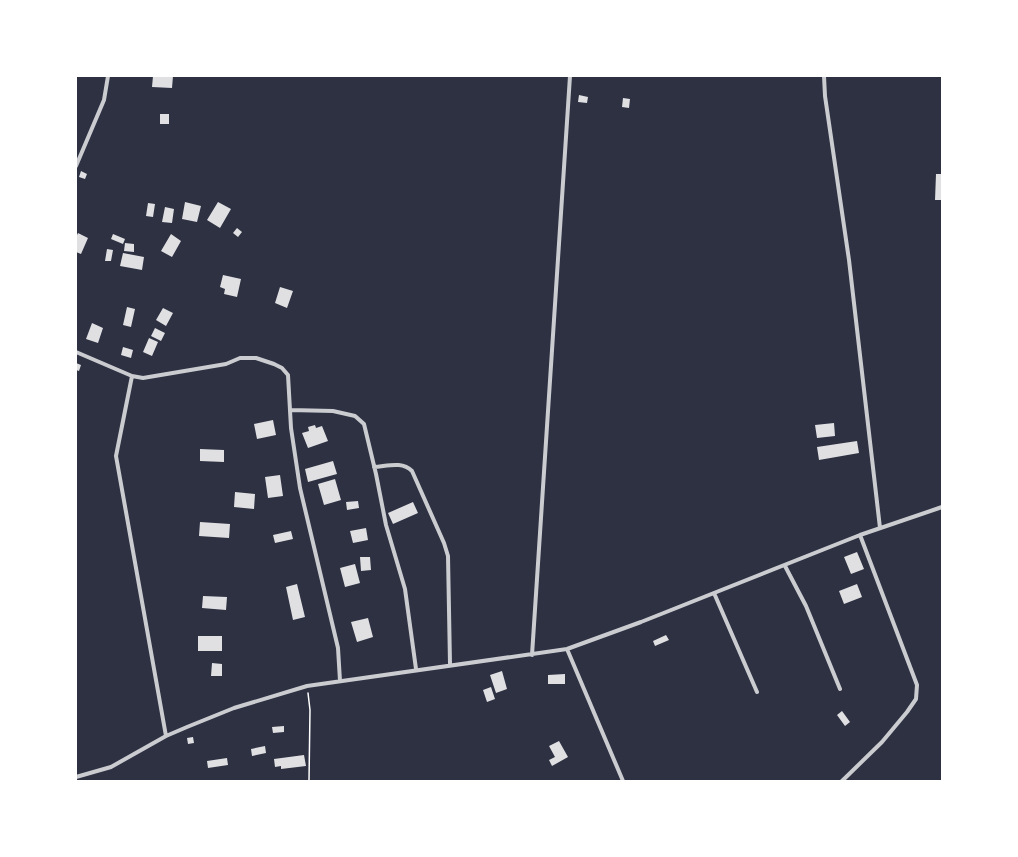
<svg xmlns="http://www.w3.org/2000/svg" width="1018" height="857" viewBox="0 0 1018 857" font-family="'Titillium Web',sans-serif">
<style>
.building{fill:#e0e0e3}
.lines{fill:none;stroke-linecap:round;stroke-linejoin:round}
.path{stroke:#fff;stroke-width:1.5}
.minor{stroke:#caccd0;stroke-width:4}
</style>
<rect width="100%" height="100%" fill="#2d3142"/>
<path class="building" d="M153 76H173L172 88 152 87Z
M579 95 588 97 587 103 578 102Z
M623 98 630 99 629 108 622 107Z
M160 114H169V124H160Z
M81 171 87 174 85 179 79 177Z
M936 174H942V200H935Z
M185 202 201 206 197 222 182 219Z
M218 202 231 209 220 228 207 220Z
M148 203 155 204 153 217 146 216Z
M165 207 174 209 172 223 162 222Z
M237 228 242 232 238 237 233 233Z
M78 233 88 238 81 254 76 252V237Z
M113 234 125 239 123 244 111 239Z
M171 234 181 241 172 257 161 251Z
M125 243 134 244V252L124 251Z
M107 249 113 250 111 261H105Z
M123 253 144 257 142 270 120 266Z
M223 275 241 279 237 297 224 294 225 289 220 287Z
M280 287 293 291 287 308 275 303Z
M127 307 135 309 131 327 123 325Z
M163 308 173 313 166 326 156 320Z
M92 323 103 328 98 343 86 339Z
M155 328 165 333 161 341 151 336Z
M149 338 158 342 152 356 143 352Z
M123 347 133 350 131 358 121 355Z
M76 363 81 365 79 371 76 370Z
M273 420 276 435 257 439 254 424Z
M834 423 835 436 817 438 815 425Z
M315 425 316 428 322 426 328 441 308 448 302 433 309 431 308 427Z
M857 441 859 453 819 460 817 447Z
M200 449 224 450V462L200 461Z
M333 461 337 474 308 482 305 469Z
M280 475 283 496 268 498 265 477Z
M335 479 341 500 324 505 318 484Z
M235 492 255 494 254 509 234 507Z
M358 501 359 508 347 510 346 502Z
M413 502 418 513 393 524 388 513Z
M200 522 230 524 229 538 199 536Z
M366 528 368 540 353 543 350 531Z
M291 531 293 539 275 543 273 535Z
M857 552 864 569 851 574 844 557Z
M360 557H370L371 570 361 571Z
M355 564 360 583 345 587 340 568Z
M297 584 305 617 293 620 286 587Z
M857 584 862 597 844 604 839 591Z
M203 596 227 597 226 610 202 608Z
M368 618 373 637 357 642 351 622Z
M666 635 669 640 655 646 653 641Z
M198 636H222V651H198Z
M212 663 222 664V676H211Z
M502 671 507 689 496 693 490 675Z
M565 674V684H548V675Z
M491 687 495 699 487 702 483 690Z
M842 711 850 722 845 726 837 715Z
M284 726V732L273 733 272 727Z
M193 737 194 743 188 744 187 738Z
M559 741 568 757 552 766 549 760 555 757 549 746Z
M265 746 266 753 252 756 251 749Z
M304 755 306 766 281 769V766L275 767 274 759Z
M227 758 228 765 208 768 207 761Z"/>
<g class="lines">
<path class="path" d="M308 693 310 710 309 781"/>
<path class="minor" d="M824 76 825 96 849 260 880 528
M76 166 104 100 108 76
M76 352 132 376 143 378 226 364 240 358H256L274 364 282 368 288 375 291 428 300 488 338 648 340 681
M132 376 116 456 166 736
M290 410 333 411 355 416 364 424 376 474 386 525 405 589 416 669
M374 467C388 466 402 461 412 471L444 543 448 556 450 664
M785 566 806 606 840 689
M714 593 757 692
M567 649 623 781
M532 655 570 76
M76 777 111 767 166 736 187 727 234 708 307 686 567 649 641 622 860 535 942 507
M842 781 882 742 907 712 916 699 917 685 860 535"/>
</g>
<rect width="1018" height="857" fill="none" stroke="#ffffff" stroke-width="154"/>
</svg>
